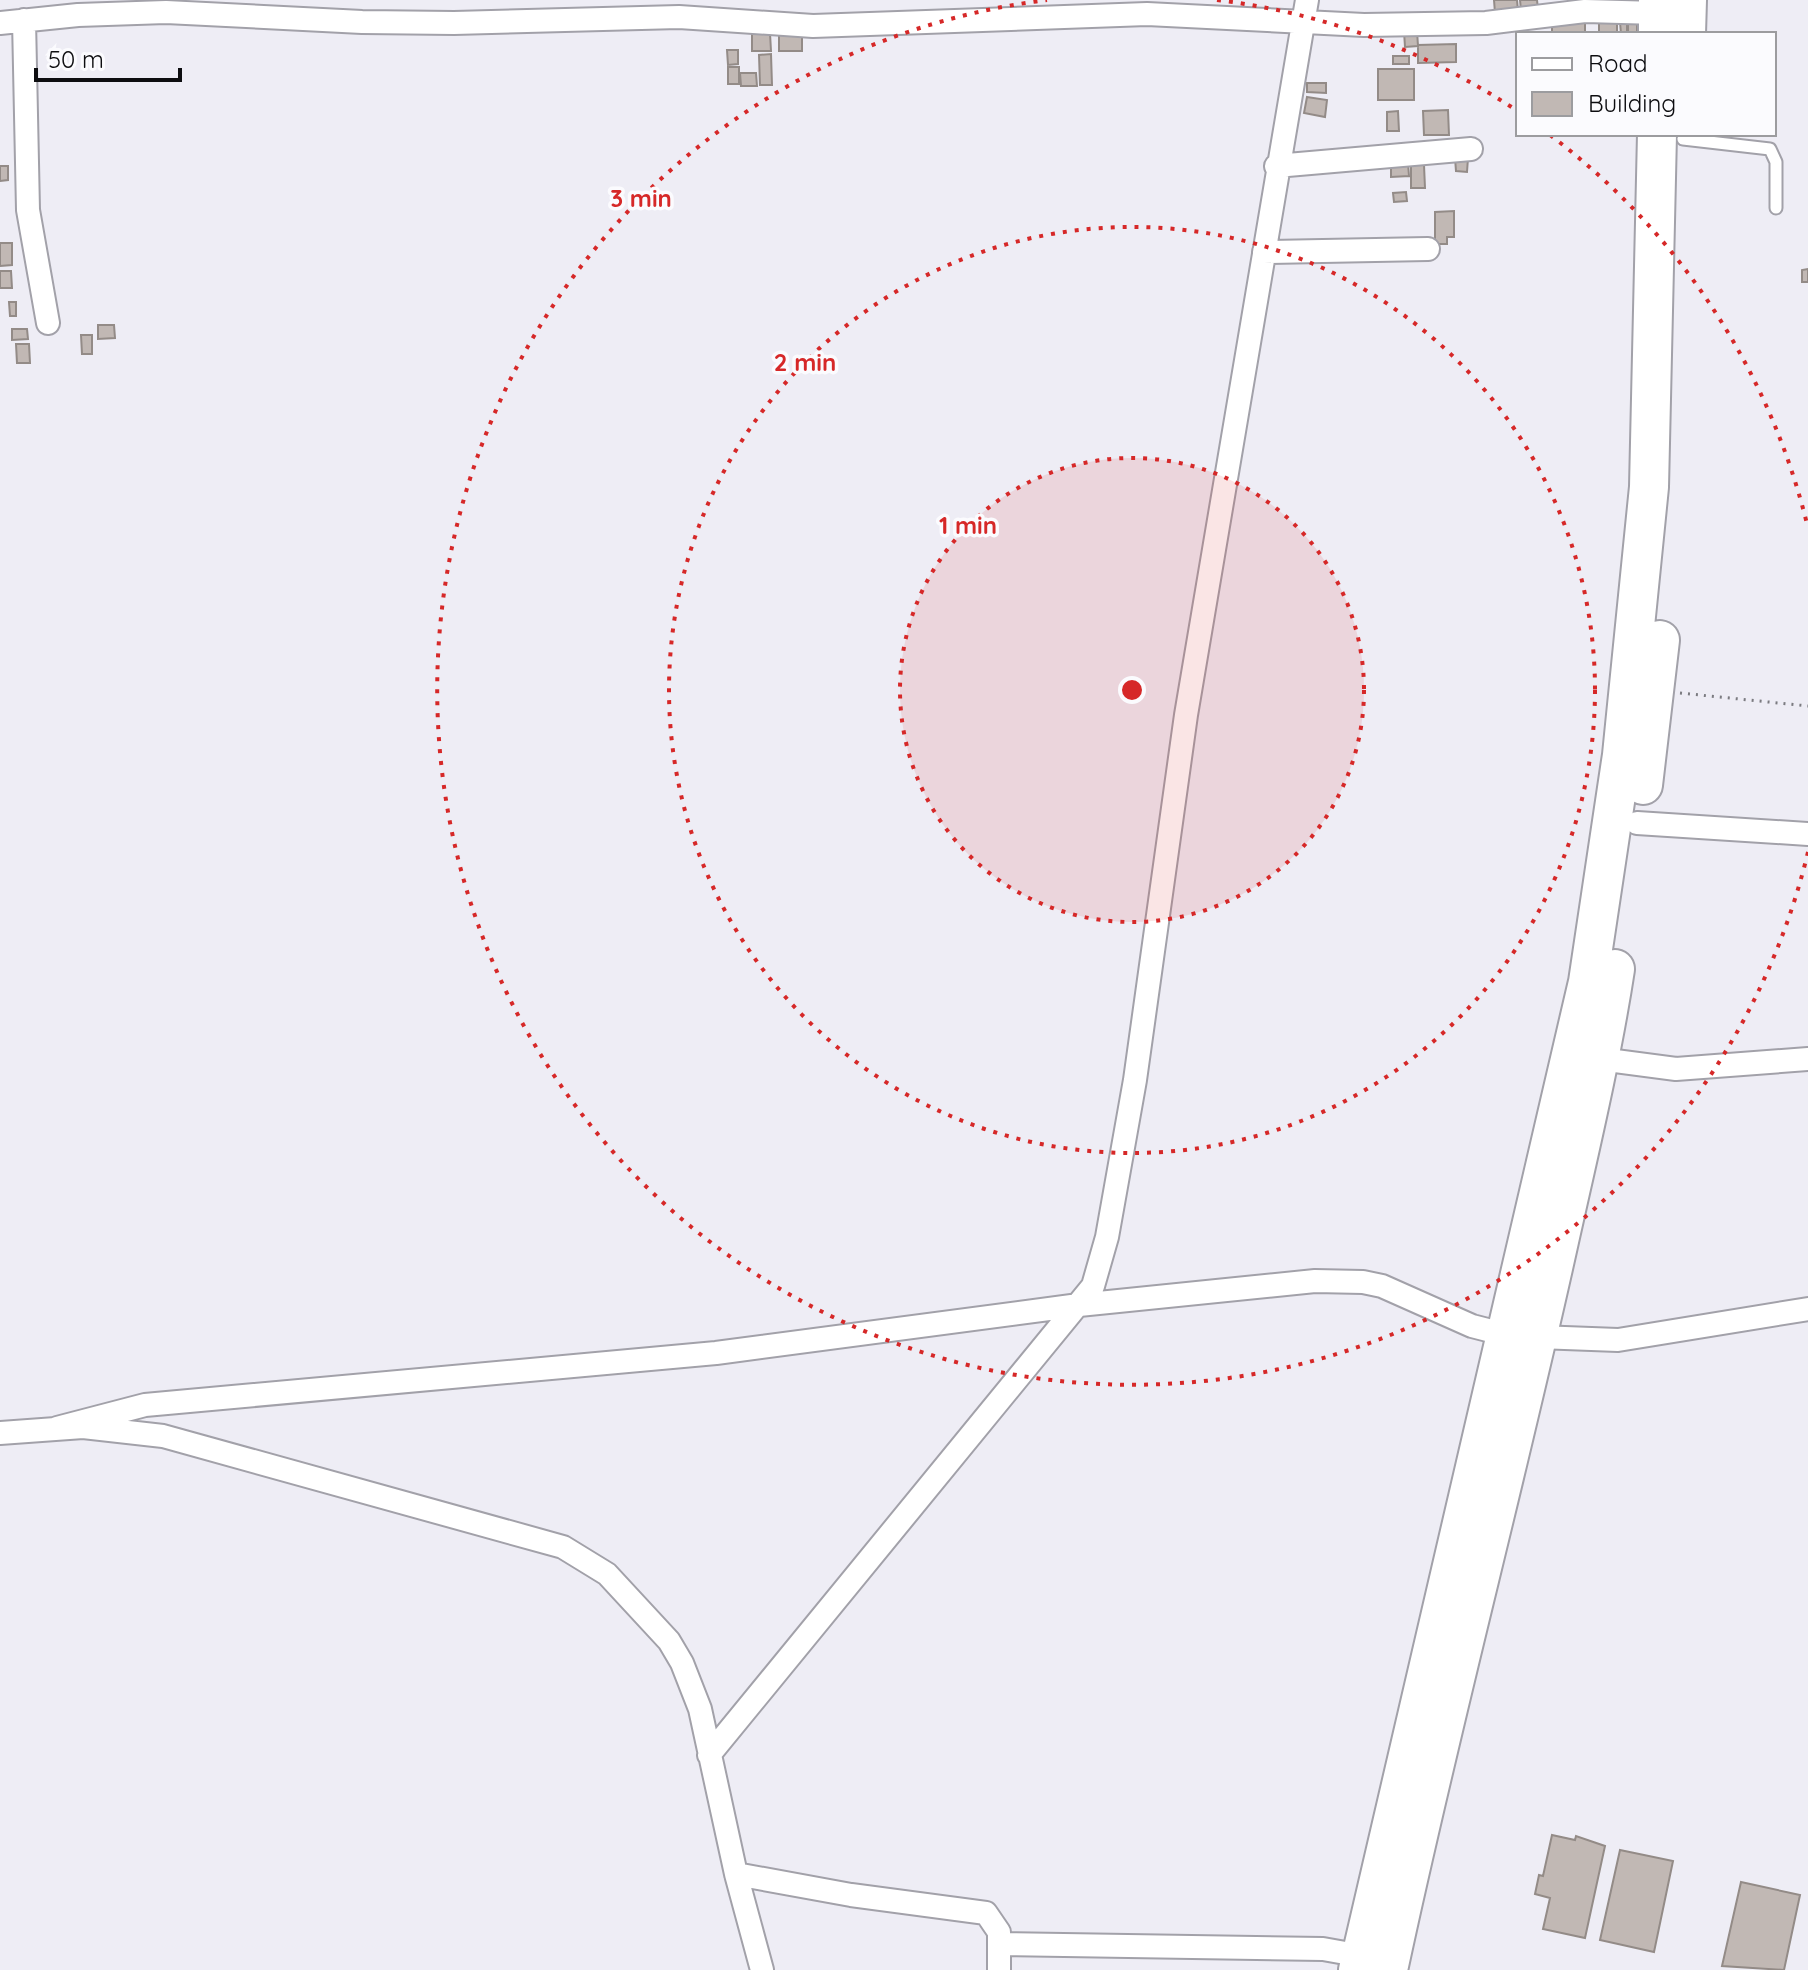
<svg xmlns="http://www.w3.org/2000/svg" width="1808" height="1970" viewBox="0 0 1808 1970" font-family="Quicksand,sans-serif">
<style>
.building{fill:#c1b8b4;stroke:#938b87;stroke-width:2}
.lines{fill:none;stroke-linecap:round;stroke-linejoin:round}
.service-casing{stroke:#a2a1a9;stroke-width:15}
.minor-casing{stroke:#a2a1a9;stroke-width:26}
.trunk-casing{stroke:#a2a1a9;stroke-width:42}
.path{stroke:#7b7b80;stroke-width:3;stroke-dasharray:2 6;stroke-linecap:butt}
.service{stroke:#fff;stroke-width:11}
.minor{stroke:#fff;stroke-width:22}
.trunk{stroke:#fff;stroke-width:38}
.ring{fill:none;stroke:#d62828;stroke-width:4;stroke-dasharray:4 8}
.centre{fill:#d62828;stroke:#fbfbfe;stroke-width:4}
.ring-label{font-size:24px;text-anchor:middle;font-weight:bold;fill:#d62828;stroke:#fbfbfe;stroke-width:7;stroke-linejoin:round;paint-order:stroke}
</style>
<rect width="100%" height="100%" fill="#eeedf5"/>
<path class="building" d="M1494 0H1517L1518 11 1495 13Z
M1520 0H1537L1538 9 1521 10Z
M1552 17H1585V34H1552Z
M1599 19 1617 20V34H1599Z
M1620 22H1627V34H1621Z
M1628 22H1637V34H1628Z
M1404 31H1417L1418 46 1405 47Z
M770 33 771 51H752V34Z
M779 34H802V51H779Z
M1456 44V62L1418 63V45Z
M727 50H738V64L728 65Z
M771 54 772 85H760L759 55Z
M1393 56H1409V64H1393Z
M728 67H739V84H728Z
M1378 69H1414V100H1378Z
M740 73H756L757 86H741Z
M1307 83H1326V93L1307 92Z
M1307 97 1327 100 1325 117 1304 113Z
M1448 110 1449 135H1424L1423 111Z
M1398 111 1399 131H1387V112Z
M1455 158H1468L1467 172 1456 171Z
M1408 163 1409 176 1391 177V165Z
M1411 165H1424L1425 188H1411Z
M0 166H8V180L0 181Z
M1406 192 1407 201 1394 202 1393 193Z
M1454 211V237H1447V244H1435V212Z
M0 243H12V265L0 266Z
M1808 269V282H1802V270Z
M0 271H11L12 288H0Z
M9 302H16V316H10Z
M98 325H114L115 338 98 339Z
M12 329H27L28 339 12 340Z
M81 335H92V354H82Z
M16 344H29L30 363H17Z
M1552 1835 1575 1840 1576 1836 1605 1846 1585 1938 1543 1929 1550 1898 1535 1894 1539 1875 1543 1876Z
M1620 1850 1673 1861 1654 1952 1600 1940Z
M1741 1882 1800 1895 1784 1970 1722 1966Z"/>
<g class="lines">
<defs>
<path id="service" d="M1683 139 1770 149 1776 162V208"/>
<path id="minor" d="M24 20 28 210 48 323
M0 23 78 15 166 12 362 22 454 23 679 17 813 26 1147 14 1364 25 1486 23 1585 11 1658 13
M1276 166 1471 149
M1264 252 1428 249
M1637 823 1808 834
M1600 1059 1676 1069 1808 1059
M1538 1337 1618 1340 1808 1309
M57 1428 145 1405 716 1353 1079 1305 1315 1281 1363 1282 1382 1286 1472 1326 1507 1335
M0 1433 83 1427 163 1436 563 1547 607 1574 669 1641 682 1663 700 1709 736 1874 762 1970
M709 1755 1093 1286 1107 1237 1135 1080 1186 715 1307 0
M736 1874 851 1895 986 1913 999 1932V1970
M999 1944 1323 1949 1362 1956"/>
<path id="trunk" d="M1658 34V0
M1686 34 1687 0
M1643 785 1660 640
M1358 1970 1588 982 1622 755 1649 487 1657 134
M1388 1970C1440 1726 1505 1485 1559 1241 1579 1151 1601 1060 1615 969"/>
</defs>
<use href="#service" class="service-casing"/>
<use href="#minor" class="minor-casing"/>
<use href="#trunk" class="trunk-casing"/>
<path class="path" d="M1680 693 1808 706"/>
<use href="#service" class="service"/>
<use href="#minor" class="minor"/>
<use href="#trunk" class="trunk"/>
</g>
<circle cx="1132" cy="690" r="232" fill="#d62828" fill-opacity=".12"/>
<g class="ring">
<circle cx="1132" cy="690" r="232"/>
<circle cx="1132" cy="690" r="463"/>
<path d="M1808 852A695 695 0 1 1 1047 0M1217 0A695 695 0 0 1 1516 110M1550 135A695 695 0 0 1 1808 528"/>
</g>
<circle cx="1132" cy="690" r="12" class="centre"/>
<g class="ring-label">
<text x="641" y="207">3 min</text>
<text x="805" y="371">2 min</text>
<text x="968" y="534">1 min</text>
</g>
<rect x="1516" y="32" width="260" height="104" fill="#fbfbfe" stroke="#9c9c9f" stroke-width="2"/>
<rect x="1532" y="58" width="40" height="12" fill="#ffffff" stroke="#9c9c9f" stroke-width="2"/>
<text x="1588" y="72" font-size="24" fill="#0d0d10">Road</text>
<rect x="1532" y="92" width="40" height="24" fill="#c1b8b4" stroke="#9c9c9f" stroke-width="2"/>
<text x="1588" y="112" font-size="24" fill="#0d0d10">Building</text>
<path d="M36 68v12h144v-12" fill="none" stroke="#0d0d10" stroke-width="4"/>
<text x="48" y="68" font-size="24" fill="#0d0d10" stroke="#fbfbfe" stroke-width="6" paint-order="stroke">50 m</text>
</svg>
